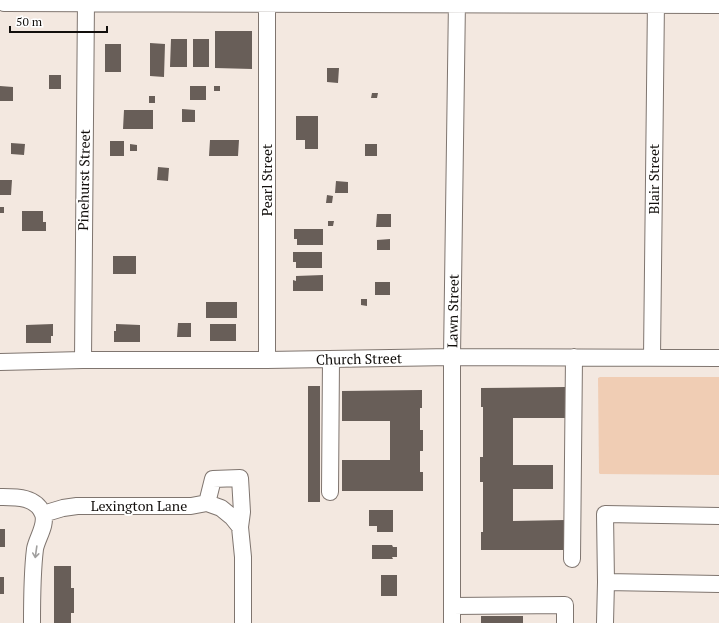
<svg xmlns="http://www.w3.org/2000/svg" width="719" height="623" viewBox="0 0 719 623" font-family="'PT Serif',serif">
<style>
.green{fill:#f0cdb4}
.building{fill:#685e58}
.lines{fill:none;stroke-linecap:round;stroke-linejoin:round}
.minor-casing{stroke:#7f756f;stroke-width:18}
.minor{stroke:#fff;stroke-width:16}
.oneway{stroke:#a09f9e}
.labels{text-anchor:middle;stroke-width:4;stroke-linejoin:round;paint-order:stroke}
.street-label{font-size:14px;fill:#120f0c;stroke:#fff}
</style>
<rect width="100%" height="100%" fill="#f3e8e0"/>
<path class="green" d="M600 377H719V475L600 474 599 473 598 378Z"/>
<path class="building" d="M215 31H252V69L215 68Z
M171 39H187V67H170Z
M193 39H209V67H193Z
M150 43 165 44 164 77 150 76Z
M105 44H121V72H105Z
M327 68H339L338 83 327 82Z
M49 75H61V89H49Z
M0 86 13 87V101H0Z
M190 86H206V100H190Z
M214 86H220V91H214Z
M372 93H378L377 98H371Z
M149 96H155V103H149Z
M182 109 195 110V122H182Z
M124 110H153V129H123Z
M296 116H318V149H305V140H296Z
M210 140H239L238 156H209Z
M110 141H124V156H110Z
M11 143 25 144 24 155 11 154Z
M130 144 137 145V151H130Z
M365 144H377V156H365Z
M158 167 169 168 168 181 157 180Z
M0 180H12L11 195H0Z
M336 181 348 182V193H335Z
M327 195 333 196 332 203H326Z
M0 207H4V213H0Z
M22 211H43V222H46V231H22Z
M377 214H391V227H376Z
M328 221H334L333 226H328Z
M294 229H323V245H297V239H294Z
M390 239V250H377V240Z
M293 252H322V268H296V262H293Z
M113 256H136V274H113Z
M323 275V291H293V280L296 281V276Z
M375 282H390V295H375Z
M361 299H367V306L361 305Z
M206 302H237V318H206Z
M178 323H191V337H177Z
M53 324V336H51V343H26V325Z
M116 324 140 325V342H114V331H116Z
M210 324H236V341H210Z
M308 386H320V502H308Z
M566 387V418H513V465H553V489H513V521L566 520V550H481V532H483V482H480V457H483V407H481V388Z
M422 390V408H420V430H423V451H420V472H423V491H342V460H390V421H342V391Z
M369 510H393V532H377V526H369Z
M0 529H5V547H0Z
M372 545H392L393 547H397V557H392L393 559H372Z
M54 566H71V588H74V613H71V623H54Z
M381 575H397V596H381Z
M0 577H4V594H0Z
M481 616H523V623H481Z"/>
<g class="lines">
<defs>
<path id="minor" d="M4 3 719 5
M652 358 656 0
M83 360 86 0
M267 360V0
M0 362 83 360H267L452 357 719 358
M330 492 331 359
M0 497C15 497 36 496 43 514 47 525 37 538 35 549 32 573 32 599 32 623
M207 503 213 479 240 478 242 512 240 527
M43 514 63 508 77 506H191L207 503 221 508 232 517 240 527 243 557V623
M572 559 574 357
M606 582 605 514 719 516
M452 606 565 605V623
M452 623V357L457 0
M605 623 606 582 719 584"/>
</defs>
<use href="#minor" class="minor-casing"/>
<use href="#minor" class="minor"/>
</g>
<defs><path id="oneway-shaft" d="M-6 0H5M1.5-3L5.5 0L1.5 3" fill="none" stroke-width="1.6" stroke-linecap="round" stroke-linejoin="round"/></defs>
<use class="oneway" href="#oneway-shaft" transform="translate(36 552) rotate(98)"/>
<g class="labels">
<g class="street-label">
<text transform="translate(654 179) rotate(-90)" y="5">Blair Street</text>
<text transform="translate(84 180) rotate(-89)" y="5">Pinehurst Street</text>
<text transform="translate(267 180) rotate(-90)" y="5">Pearl Street</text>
<text transform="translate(453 311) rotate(-89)" y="5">Lawn Street</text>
<text transform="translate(359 359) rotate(-1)" y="5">Church Street</text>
<text x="139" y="511">Lexington Lane</text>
</g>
</g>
<path d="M10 26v6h97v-6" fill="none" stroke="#120f0c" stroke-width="2"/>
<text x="16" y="26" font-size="12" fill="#120f0c" stroke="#ffffff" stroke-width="3" paint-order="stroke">50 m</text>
</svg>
